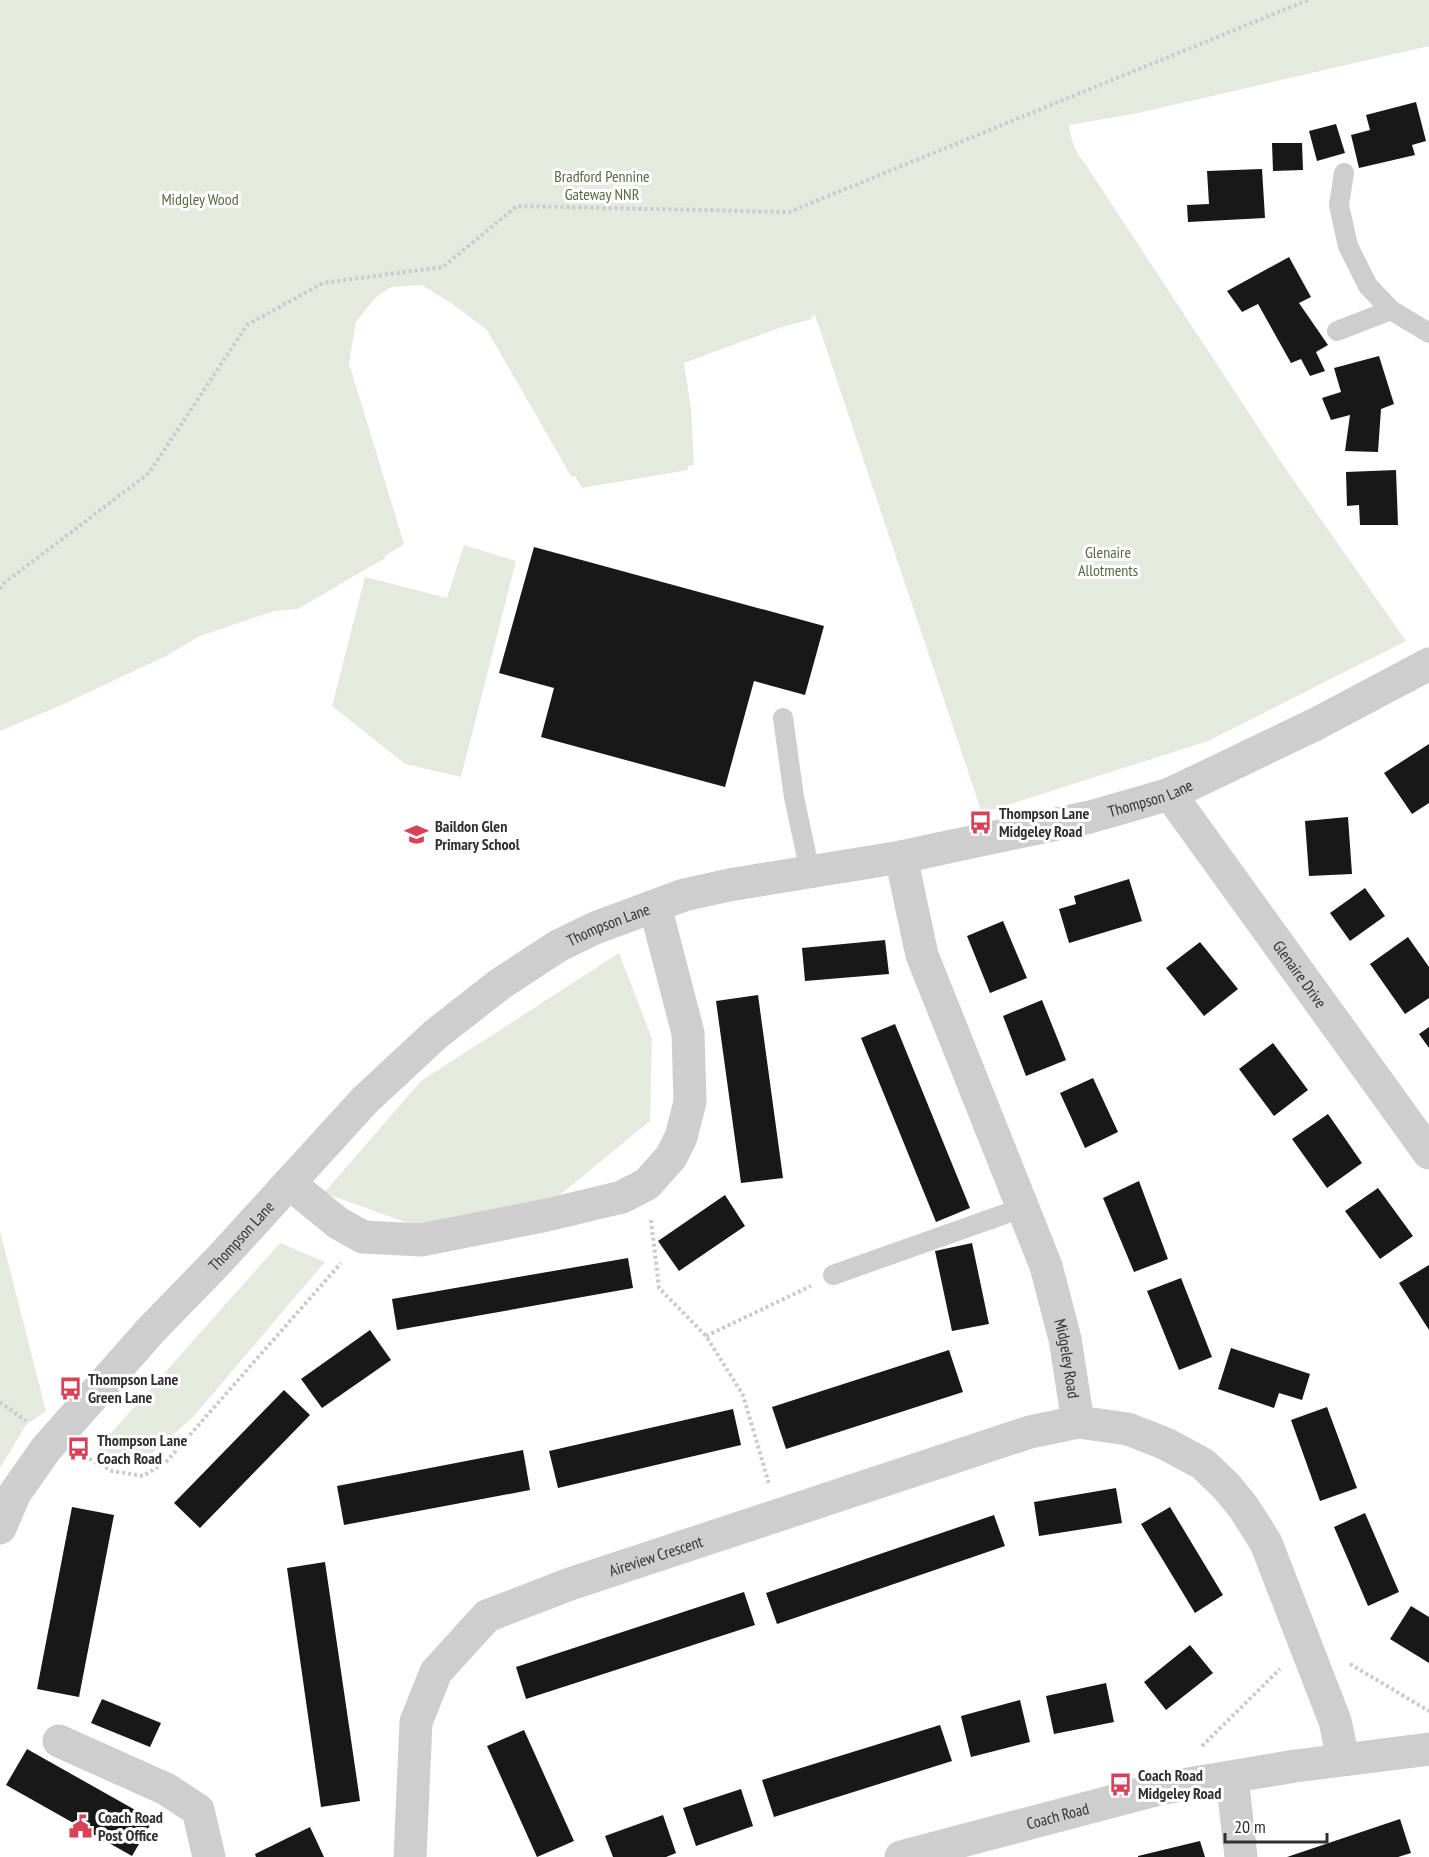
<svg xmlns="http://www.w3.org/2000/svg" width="1429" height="1857" viewBox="0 0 1429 1857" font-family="'PT Sans Narrow',sans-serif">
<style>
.green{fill:#e5eade}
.building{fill:#181818}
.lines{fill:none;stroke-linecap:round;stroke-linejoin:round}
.path{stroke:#cbcbcb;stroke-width:4;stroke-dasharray:3 3;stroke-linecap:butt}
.service{stroke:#cecece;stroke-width:20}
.minor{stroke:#cecece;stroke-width:33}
.labels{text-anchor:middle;stroke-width:6;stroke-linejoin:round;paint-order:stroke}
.park-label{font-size:16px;fill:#576b41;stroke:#fff}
.street-label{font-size:16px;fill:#313131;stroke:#fff}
.poi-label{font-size:16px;font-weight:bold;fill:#313131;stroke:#fff;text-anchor:start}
</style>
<rect width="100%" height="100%" fill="#fff"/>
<path class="green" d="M0 0H1429V46L1138 113 1069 125C1071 141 1075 152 1086 165L1287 471 1406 641 1208 741 982 813 815 315 811 316 812 319 782 327 684 363 691 409 694 465 688 466V470L582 488 575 476H571L487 330 451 303 422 285 391 287 375 298 356 322 349 363 404 544 385 556V558L298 609 274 611 200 636 168 655 66 703 0 731Z
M464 545 516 561 461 777 405 764 332 706 365 577 447 598Z
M619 953 652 1039 650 1121 556 1198 419 1227 324 1193 421 1081Z
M0 1231 46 1411 26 1425 0 1468Z
M280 1243 325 1262 193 1417 149 1456 128 1462 97 1449Z"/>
<path class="building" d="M1416 102 1426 141 1412 145 1415 155 1359 168 1351 135 1370 130 1366 115Z
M1336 124 1345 153 1317 161 1309 131Z
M1272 143H1302L1303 170 1273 171Z
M1262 169 1265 218 1188 222 1187 205 1209 204 1207 171Z
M1289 257 1311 297 1299 303 1328 345 1316 352 1325 371 1310 376 1301 359 1291 363 1258 304 1242 312 1227 291Z
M1379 356 1394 404 1381 409 1378 452 1345 451 1350 415 1331 420 1322 398 1341 392 1334 368Z
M1396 470 1398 525H1360L1359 505 1347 506 1346 472Z
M534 547 824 626 805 695 754 681 725 787 541 737 554 688 499 673Z
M1429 744V803L1412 814 1384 773Z
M1348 817 1352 874 1309 876 1305 821Z
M1129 879 1142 921 1069 943 1059 909 1076 904 1074 896Z
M1365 888 1385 916 1350 941 1330 913Z
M1003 921 1027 978 990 993 967 936Z
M1408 937 1429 967V998L1405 1014 1370 964Z
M885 940 889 974 805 981 802 948Z
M1200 942 1238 989 1204 1016 1166 968Z
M758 995 783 1178 741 1183 716 1001Z
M1042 1000 1066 1060 1026 1076 1003 1016Z
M895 1024 970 1208 936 1222 861 1038Z
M1429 1027V1048L1419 1034Z
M1273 1043 1308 1090 1274 1116 1239 1069Z
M1093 1078 1118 1132 1085 1148 1060 1093Z
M1328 1114 1362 1163 1327 1188 1292 1139Z
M1139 1181 1168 1259 1134 1272 1103 1198Z
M1378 1188 1413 1236 1380 1259 1345 1211Z
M725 1195 745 1226 679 1271 658 1241Z
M972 1243 989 1324 952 1331 935 1251Z
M628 1258 633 1288 397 1330 392 1299Z
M1429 1265V1330L1399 1283Z
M1181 1278 1212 1357 1179 1370 1147 1291Z
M370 1330 391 1360 322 1408 301 1379Z
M1231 1348 1310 1374 1302 1400 1279 1393 1274 1408 1218 1389Z
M949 1350 963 1392 786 1449 772 1407Z
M284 1390 310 1415 200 1528 174 1503Z
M1327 1407 1357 1488 1320 1501 1291 1420Z
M733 1409 741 1445 558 1488 549 1451Z
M523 1450 530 1490 344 1525 337 1486Z
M1116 1488 1122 1523 1039 1536 1034 1502Z
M72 1507 114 1515 79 1697 37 1689Z
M1170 1507 1223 1595 1195 1613 1141 1524Z
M1365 1513 1399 1592 1368 1606 1334 1527Z
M994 1515 1005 1546 777 1624 766 1593Z
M325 1562 360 1801 321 1807 287 1568Z
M744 1592 755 1625 526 1699 516 1667Z
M1411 1606 1429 1617V1663L1390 1639Z
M1190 1645 1213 1673 1166 1710 1144 1682Z
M1106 1683 1114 1722 1054 1734 1046 1696Z
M102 1699 161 1723 150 1747 91 1723Z
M1020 1700 1030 1742 971 1757 961 1716Z
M940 1725 952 1761 774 1817 762 1780Z
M524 1730 574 1841 537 1857 487 1746Z
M27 1749 153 1820 132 1856 6 1785Z
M741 1789 753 1826 696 1846 683 1808Z
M663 1815 676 1853 666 1857H613L605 1836Z
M1400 1819 1411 1853 1398 1857H1287Z
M310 1827 324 1857H256L255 1854Z
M1200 1841 1205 1857H1138V1856Z"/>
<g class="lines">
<path class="path" d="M0 589 3 584 149 473 247 325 323 283 443 267 517 206 789 212 1308 0
M651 1220 659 1288 706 1336 743 1395 769 1484
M706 1336 811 1286
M0 1402 26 1421
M84 1456 112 1471 143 1476 166 1462 341 1263
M1350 1664 1429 1711
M1202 1746 1280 1669"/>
<path class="service" d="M1344 173 1339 205 1348 246 1368 286 1391 310 1429 333
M1337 331 1391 310
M783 718 794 797 810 872
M833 1275 1022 1208"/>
<g class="minor">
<path id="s1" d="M1170 794 1429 1153"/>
<path id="s2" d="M901 857 922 955 1046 1266 1065 1339 1078 1422 1128 1429 1166 1444 1203 1464 1226 1486 1244 1508 1266 1543 1335 1721 1343 1759"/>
<path d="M289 1183 338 1223 363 1237 421 1240 547 1215 622 1197 647 1184 671 1157 681 1137 690 1102 688 1033 655 906"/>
<path id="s3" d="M0 1528 15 1493 46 1449 151 1330 220 1259 365 1100 436 1034 500 984 558 946 595 928 684 895 729 885 901 857 1090 817 1170 794 1316 724 1429 664"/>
<path d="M59 1741 166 1789 198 1810 209 1857"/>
<path d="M1232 1777 1241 1857"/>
<path id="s4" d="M410 1857 416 1722 436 1672 487 1616 570 1584 1030 1432 1078 1422"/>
<path id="s5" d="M901 1857 1159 1789 1295 1766 1429 1749"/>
</g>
</g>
<defs>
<symbol id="bus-bare" viewBox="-9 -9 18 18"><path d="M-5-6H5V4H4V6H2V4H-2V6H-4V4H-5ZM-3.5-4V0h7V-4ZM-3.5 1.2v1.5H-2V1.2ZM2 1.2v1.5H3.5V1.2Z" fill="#da4157" stroke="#fff" stroke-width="2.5" paint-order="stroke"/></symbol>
<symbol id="school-bare" viewBox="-9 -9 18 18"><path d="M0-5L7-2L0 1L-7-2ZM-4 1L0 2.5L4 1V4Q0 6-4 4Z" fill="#da4157" stroke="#fff" stroke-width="2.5" paint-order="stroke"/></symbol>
<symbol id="civic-bare" viewBox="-9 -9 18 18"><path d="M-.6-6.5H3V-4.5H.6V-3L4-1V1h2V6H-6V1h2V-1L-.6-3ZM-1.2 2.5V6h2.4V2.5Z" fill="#da4157" stroke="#fff" stroke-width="2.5" paint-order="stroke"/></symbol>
</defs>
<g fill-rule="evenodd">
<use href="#bus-bare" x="964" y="806" width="33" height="33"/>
<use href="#school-bare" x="400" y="818" width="33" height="33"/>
<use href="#bus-bare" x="54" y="1372" width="33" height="33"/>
<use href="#bus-bare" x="62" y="1432" width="33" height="33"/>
<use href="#bus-bare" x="1104" y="1768" width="33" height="33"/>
<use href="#civic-bare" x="64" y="1810" width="33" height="33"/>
</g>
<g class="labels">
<g class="park-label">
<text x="602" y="182">Bradford Pennine<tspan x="602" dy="18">Gateway NNR</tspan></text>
<text x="200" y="205">Midgley Wood</text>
<text x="1108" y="558">Glenaire<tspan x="1108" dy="18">Allotments</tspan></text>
</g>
<g class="street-label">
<text dy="6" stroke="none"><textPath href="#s3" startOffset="1425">Thompson Lane</textPath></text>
<text dy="6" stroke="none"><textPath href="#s3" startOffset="867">Thompson Lane</textPath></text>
<text dy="6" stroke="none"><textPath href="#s1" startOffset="222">Glenaire Drive</textPath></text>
<text dy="6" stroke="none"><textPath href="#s3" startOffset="381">Thompson Lane</textPath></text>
<text dy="6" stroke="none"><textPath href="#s2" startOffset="530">Midgeley Road</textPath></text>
<text dy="6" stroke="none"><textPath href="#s4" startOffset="444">Aireview Crescent</textPath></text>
<text dy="6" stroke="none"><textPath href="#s5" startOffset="162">Coach Road</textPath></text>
</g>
<g class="poi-label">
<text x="999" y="819">Thompson Lane<tspan x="999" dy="18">Midgeley Road</tspan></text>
<text x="435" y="832">Baildon Glen<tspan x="435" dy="18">Primary School</tspan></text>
<text x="88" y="1385">Thompson Lane<tspan x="88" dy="18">Green Lane</tspan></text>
<text x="97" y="1446">Thompson Lane<tspan x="97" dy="18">Coach Road</tspan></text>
<text x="1138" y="1781">Coach Road<tspan x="1138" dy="18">Midgeley Road</tspan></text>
<text x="98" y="1823">Coach Road<tspan x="98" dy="18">Post Office</tspan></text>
</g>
</g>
<path d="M1225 1833v9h102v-9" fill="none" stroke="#313131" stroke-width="3"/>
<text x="1234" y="1833" font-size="18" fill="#313131" stroke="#ffffff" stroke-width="4.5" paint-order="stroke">20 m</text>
</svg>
